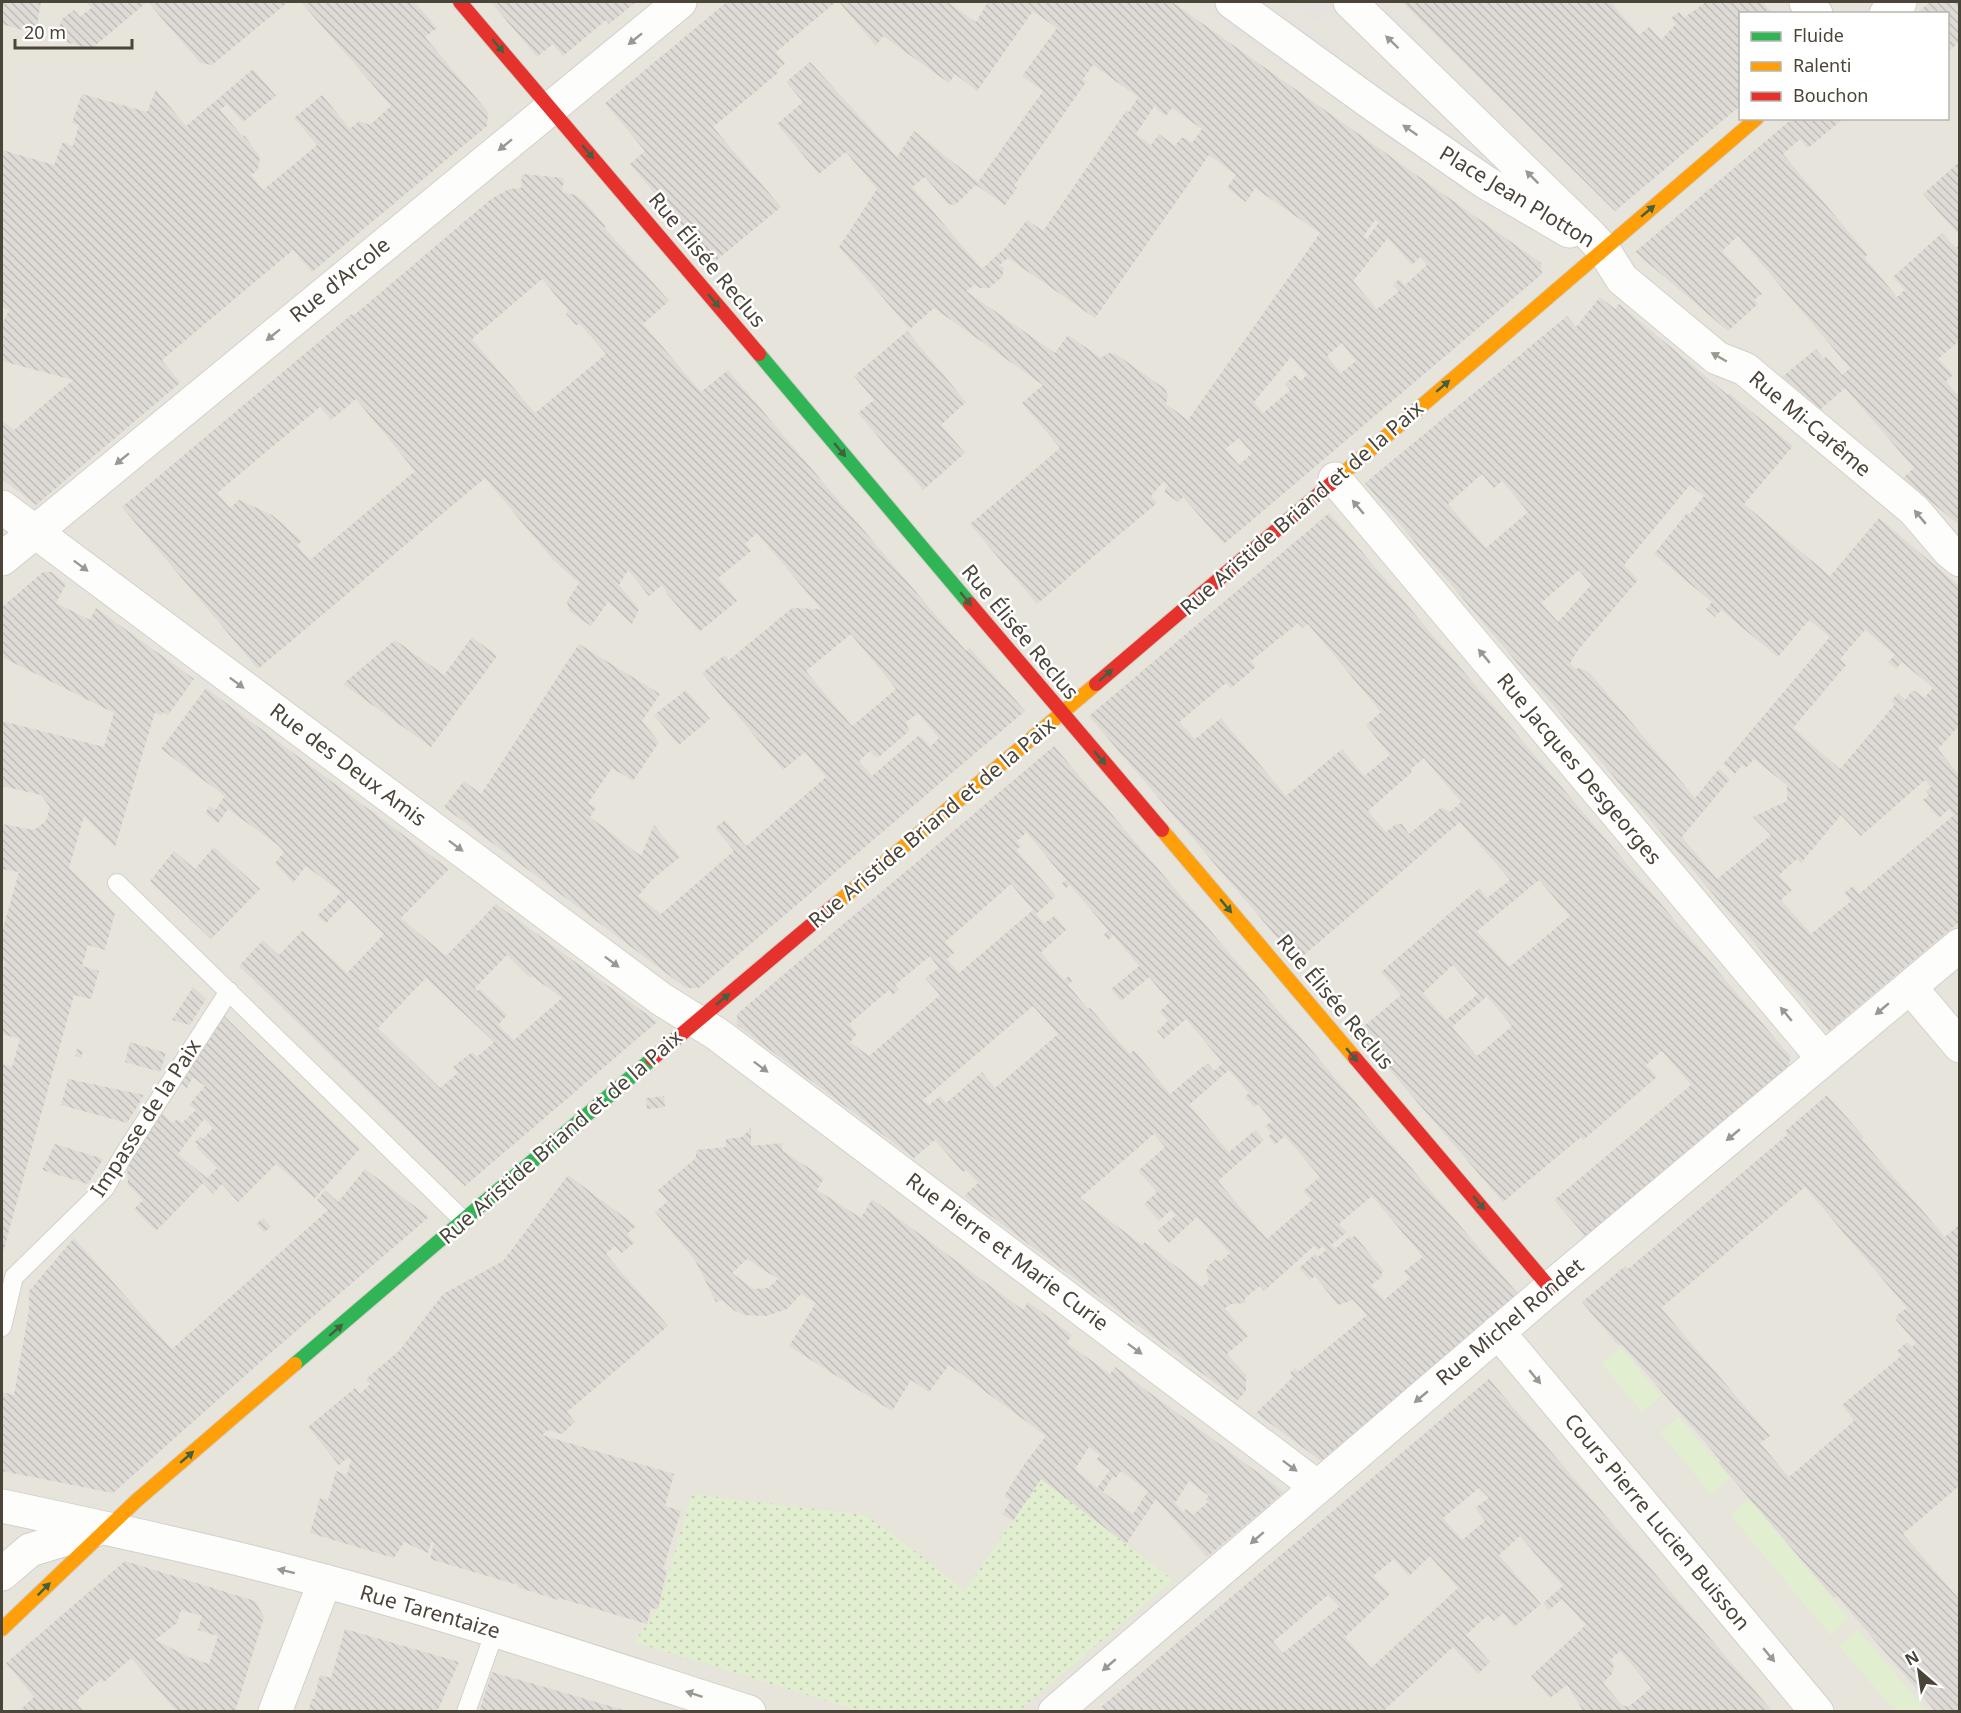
<svg xmlns="http://www.w3.org/2000/svg" width="1961" height="1713" viewBox="0 0 1961 1713" font-family="'Noto Sans',sans-serif">
<style>
.residential{fill:#e7e4dc;fill-rule:evenodd}
.grass{fill:#e1eecf}
.park{fill:url(#park-dots)}
.parking{fill:#e6e3df}
.building{fill:url(#building-back-hatch);fill-rule:evenodd}
.lines{fill:none;stroke-linecap:round;stroke-linejoin:round}
.lane-casing{stroke:#d2d0cb;stroke-width:20}
.street-casing{stroke:#d2d0cb;stroke-width:35}
.fast-casing{stroke:#d3cfc5;stroke-width:16}
.slow-casing{stroke:#d3cfc5;stroke-width:16}
.jam-casing{stroke:#d3cfc5;stroke-width:16}
.lane{stroke:#fdfdfc;stroke-width:18}
.street{stroke:#fdfdfc;stroke-width:33}
.fast{stroke:#30b455;stroke-width:14}
.slow{stroke:#ff9f0a;stroke-width:14}
.jam{stroke:#e5322d;stroke-width:14}
.oneway{fill:#9b9791}
.oneway2{fill:#446040}
.labels{text-anchor:middle;stroke-width:5;stroke-linejoin:round;paint-order:stroke}
.street-label{font-size:21px;fill:#4b4439;stroke:#fff}
</style>
<defs>
<pattern id="park-dots" width="8" height="8" patternUnits="userSpaceOnUse" patternTransform="scale(1.5)"><rect width="8" height="8" fill="#e1eecf"/><path d="M2 2h.1M6 6h.1" fill="none" stroke="#c3cdb2" stroke-width="1.8" stroke-linecap="round"/></pattern>
<pattern id="building-back-hatch" width="6" height="6" patternUnits="userSpaceOnUse" patternTransform="scale(1.5)"><rect width="6" height="6" fill="#dedbd6"/><path d="M-1 5l2 2M0 0l6 6M5-1l2 2" fill="none" stroke="#c0bdb8"/></pattern>
</defs>
<rect width="100%" height="100%" fill="#f4f2ee"/>
<path class="residential" d="M2 2H1959V1711H2ZM1740 14H1948V118H1740Z"/>
<path class="grass" d="M1621 1348 1661 1396 1642 1412 1601 1363Z
M1679 1417 1730 1478 1711 1494 1660 1432Z
M1749 1499 1849 1619 1830 1635 1730 1515Z
M1858 1630 1927 1711H1895L1839 1646Z"/>
<path class="park" d="M1041 1479 1173 1580 1019 1711H860L634 1642 658 1609 692 1494 865 1515 906 1544 965 1591Z"/>
<path class="parking" d="M1201 2H1211L1305 68 1299 77 1198 6Z
M1251 2H1271L1341 51 1334 60Z
M1291 2H1331L1343 13 1312 22Z
M1370 2H1386L1421 37 1413 44Z
M1465 78 1524 136 1515 145 1457 86Z
M1398 96 1498 165 1491 174 1392 105Z
M1382 123 1427 155 1421 163 1376 132Z
M1451 172 1527 225 1522 233 1446 180Z"/>
<path class="building" d="M2 2H41L36 31 32 33 2 24Z
M86 2H147L91 49 58 40 56 37 62 19 74 10 80 17 91 8Z
M148 2H288L212 65 200 63Z
M301 2H415L437 28 425 37 488 112 487 126 312 272 293 250 162 360 180 383 36 505 2 479V420L14 430 73 380 2 361V325L9 310 2 307V150L54 165 63 142 73 146 79 125 72 123 82 94 147 112 156 90 186 126 253 69 276 96 243 122 227 104 220 110 243 137 244 135 260 157 258 170 251 175 263 190 317 145 294 118 322 95 350 129 359 121 370 125 391 106Z
M491 2H636L609 24 606 20 563 56 553 44 537 57Z
M727 2H836L776 52 785 64 776 71 778 73 713 127 781 207 713 263 630 164 645 151 605 103Z
M839 2H947L976 22 988 2H1172L1541 263 1542 274 1224 544 1183 497 1178 502 1164 492 1168 485 1164 481 1151 496 1157 503 1037 604 970 524 1060 448 1022 403 1043 385 934 308 910 329 839 247 877 189 846 152 819 174 777 124 803 102 786 82 810 62 897 157 914 131 978 182 1043 91 1022 76 1057 28 1033 11 977 91 955 74 949 83 883 36 876 46ZM1093 65 1138 97 1129 112 1126 111 1043 231 1027 220 1006 247 982 269 912 187 925 177 948 204 955 205 976 185 1005 205 1017 188 1014 186 1086 82 1083 79ZM1155 105 1157 110 1166 116 1172 108 1202 129 1192 143 1185 138H1181L1175 146 1159 134 1151 145 1136 134ZM1209 155 1236 175 1227 188 1246 202 1255 188 1320 233 1188 420 1166 404 1168 396 1165 389 1116 354 1108 353 1101 358 1068 335 1055 353 966 291 975 285 980 288H989L1002 277 1004 268 999 265 1008 258 1095 318ZM1375 220 1379 222 1367 239 1363 237ZM1388 238 1412 265 1420 257 1427 265 1405 285 1399 279 1393 285 1399 291 1377 309 1353 281ZM1342 343 1356 361 1341 373 1327 356ZM1291 357 1307 375 1300 381 1295 375 1285 384 1290 390 1263 413 1254 402ZM1239 438 1252 453 1239 465 1225 449Z
M1402 2H1611L1639 35 1649 27 1661 40 1676 24 1671 18 1679 12 1684 18 1706 2H1762L1773 14H1740V106L1615 211Z
M1930 2H1959V42L1948 52V14H1916Z
M1793 118H1844L1808 148 1800 139 1783 154 1863 249 1867 255 1865 258 1897 297 1905 290 1893 277 1942 233 1956 248 1959 245V341L1938 359 1953 375 1946 381 1959 397V525L1903 478 1914 468 1845 388 1821 409 1782 377 1816 349 1824 359 1826 356 1842 375 1850 368 1738 236 1722 251 1762 294 1754 300 1758 304 1728 331 1635 252Z
M1959 162V235L1923 194Z
M522 174 564 178 562 192 575 195 585 202 606 227H604L669 301 643 324 701 392 728 370 966 651 970 648 1025 711 699 988H686L444 807 464 781 481 794 579 644 660 694 642 721 659 742 633 781 612 768 588 803 596 808 590 817 641 856 654 825 680 857 653 879 638 896 661 914 734 851 715 828 725 820 746 846 826 777 805 752 783 770 702 673 725 655 729 660 792 608 821 609 757 533 745 544 751 551 718 578 737 601 703 629 699 631 667 594 662 585 649 596 628 570 619 585 639 609 632 624 608 602 591 626 569 611 567 601 579 583 554 561 485 478 258 669 122 507 352 314 353 316 491 199 509 189 521 188ZM542 279 568 310 566 314 576 325 580 324 606 354 535 413 472 339ZM356 399 415 471 310 560 297 545 302 541 272 515 239 500 230 508 217 493 320 407 331 420ZM851 634 896 689 852 726 806 671ZM918 713 939 738 930 747 922 737 918 736 872 776 859 761 870 751 874 756 879 757 909 731 906 722Z
M1600 297 1615 309 1619 304 1728 395 1729 393 1793 446 1744 504 1830 576 1879 518 1959 586V726L1938 749 1959 775V922L1829 1031 1365 483 1567 316 1576 327ZM1482 474 1494 488 1502 481 1528 512 1486 548 1448 504ZM1690 485 1704 496 1689 515 1687 513 1654 554 1712 602 1706 609 1715 617 1721 610 1778 657 1809 620 1830 637 1723 764 1735 774 1742 765 1746 768 1754 759 1787 785V801L1753 817 1771 835 1717 879 1682 837 1730 779 1719 769 1695 798 1595 679 1590 673 1580 668 1576 669 1570 663 1578 650 1638 580 1624 565ZM1579 570 1591 585 1558 622 1541 603ZM1865 630 1895 655 1888 662 1896 669 1902 662 1933 688 1924 698 1915 691H1912L1905 700 1898 693 1891 701 1895 704 1840 769 1793 728 1846 665 1840 659ZM1925 780 1931 787 1926 791 1929 795 1923 800 1939 818 1949 809 1954 815 1859 894 1853 886 1844 893 1851 901 1811 934 1781 900 1792 890 1779 875 1797 859 1801 863 1841 815 1861 836Z
M907 331 966 402 941 425 965 453 923 490 858 413 874 400 854 376Z
M1329 513 1790 1056 1789 1065 1586 1237 1554 1200 1691 1085 1662 1051 1646 1065 1657 1077 1583 1140 1581 1137 1503 1202 1357 1032 1401 995 1381 972 1479 888 1487 898 1510 880 1460 822 1297 961 1089 716ZM1298 623 1303 628 1308 624 1381 712 1366 725 1390 755 1364 776 1342 749 1286 796 1221 718 1195 739 1179 722 1226 683 1231 688 1256 667 1251 661ZM1424 758 1461 802 1450 812 1442 807 1409 834 1402 824H1396L1386 832 1368 811 1411 773V769ZM1539 880 1570 916 1509 967 1477 931ZM1453 965 1478 994 1446 1020 1423 993ZM1487 996 1512 1026 1477 1056 1452 1027Z
M43 572H51L66 584 56 603 90 620 96 608 194 679 168 715 163 712 160 716 155 712 115 847 84 816 69 868 115 913 105 950 88 945 82 966 99 971 91 999 74 995 2 1256V1064L12 1067 20 1039 2 1034V975L5 961 2 960V932L19 872 2 869V824L34 830 46 821 50 807 41 795 2 786V721L104 747 114 713 2 657V607Z
M472 637 497 656 431 747 343 684 395 640 444 675Z
M206 688 449 869 401 918 446 956 496 904 657 1022 465 1186 239 966 263 940 279 955 302 931 347 973 384 934 349 899 326 923 317 916 341 892 306 866 293 883 275 863 284 852 278 845 228 809 218 823 205 813 210 806 215 810 225 796 161 749ZM507 955 530 978 532 976 562 998 514 1040 498 1025 507 1015 480 989 477 991 475 988ZM426 978 494 1042 477 1057 472 1052 453 1067 458 1073 440 1088 378 1028Z
M686 690 710 719 679 745 654 715Z
M1054 746 1518 1294 1321 1461 1256 1413 1293 1377 1290 1373 1295 1368 1298 1372 1367 1315 1353 1300 1338 1305 1315 1276 1310 1280 1299 1268 1315 1254 1318 1257 1326 1250 1323 1246 1318 1250 1314 1246 1264 1291 1260 1286 1245 1298V1303L1231 1304 1225 1308 1248 1336 1227 1354 1246 1375V1391L1238 1400 964 1196 978 1183 966 1170 963 1172 935 1140 914 1158 737 1025V1014ZM1026 832 1066 880 1062 883 1066 888 1070 885 1108 930 1104 935 1108 940 1113 935 1139 966 1111 989 1121 1001 1149 977 1170 1002 1160 1011 1168 1021 1157 1031 1164 1039 1186 1019 1223 1063 1214 1071 1208 1064H1206L1170 1094 1134 1050 1130 1054 1090 1008 1088 1009 1068 985 1072 981 1069 976 1064 980 1041 952 1066 930 1055 916 1044 923 1036 914 1056 896 1016 850 1021 846 1016 840 1020 839ZM1011 884 1033 910 959 973 947 959 954 953 945 942ZM930 956 939 968 925 978 940 995 869 1056 850 1042 857 1034 849 1024 889 990 892 995 899 990 895 985ZM1033 1006 1058 1034 995 1088 982 1072 946 1103 940 1096 929 1105 923 1100ZM1229 1070 1249 1093 1245 1097 1254 1107 1258 1104 1272 1121 1265 1126 1272 1134 1268 1136 1275 1145 1285 1136 1320 1177 1303 1191 1312 1200 1267 1239 1218 1181 1264 1140 1255 1130 1229 1152 1189 1105ZM1154 1134 1165 1147 1138 1171 1157 1192 1144 1204 1159 1221 1171 1210 1176 1215 1158 1230 1169 1243 1197 1217 1230 1253 1221 1261 1215 1260 1209 1265 1206 1271 1209 1280 1202 1287 1145 1242 1142 1245 1080 1198ZM1372 1196 1423 1257 1404 1271 1410 1278 1384 1300 1371 1285 1383 1276 1381 1274 1384 1271 1355 1236 1351 1238 1350 1236 1335 1249 1331 1245 1347 1232 1339 1224Z
M214 847 260 889 211 939 150 881 174 851 195 869Z
M193 987 206 999 190 1025 172 1020Z
M221 1013 360 1149 315 1198 276 1164 238 1202 222 1184 213 1194 203 1183 156 1231 134 1209 143 1200 128 1185 127 1158 157 1109 173 1123 177 1119 182 1123 196 1110 189 1105 205 1086 193 1077 187 1088 177 1080ZM204 1119 213 1128 203 1139 200 1137 195 1142 198 1145 196 1147 217 1168 207 1178 178 1154Z
M130 1042 166 1053 160 1072 125 1062Z
M77 1049 83 1051 81 1058 75 1056Z
M68 1079 144 1095 127 1123 61 1105Z
M1827 1095 1864 1137 1862 1140 1945 1237 1959 1225V1486L1903 1534 1959 1599V1712H1936L1837 1596 1834 1598 1719 1463 1721 1461 1622 1345H1618L1582 1302 1625 1266 1628 1269 1788 1134 1785 1131ZM1805 1187 1907 1308 1897 1315 1896 1320 1916 1343 1912 1347 1907 1342 1897 1351 1901 1355 1900 1357 1842 1405 1854 1421 1789 1477 1760 1443 1770 1436 1661 1308Z
M664 1096 665 1107 647 1109 646 1098Z
M751 1128V1146L782 1143 783 1151 824 1178 817 1190 861 1218 872 1199 1023 1310 1028 1302 1072 1335 1067 1343 1110 1374 1115 1367 1284 1492 1207 1557 1156 1499 1126 1544 1041 1479 1013 1521 1002 1514 1011 1501 1004 1496 1026 1462 1046 1436 949 1365 929 1392 911 1380 892 1411 789 1346 816 1303 801 1294 787 1309 766 1316 744 1315 735 1311 722 1300 716 1302 695 1260 655 1212 668 1201 658 1190 696 1158V1150L726 1147V1139L742 1137ZM747 1259 778 1279 768 1288 754 1289 749 1286 732 1273ZM1089 1447 1100 1455 1096 1460 1110 1470 1097 1488 1075 1469ZM1121 1471 1148 1491 1133 1514 1103 1492 1113 1476 1116 1478ZM1189 1481 1209 1496 1205 1499 1208 1502 1193 1515 1186 1509 1183 1512 1175 1503Z
M55 1144 103 1159 88 1184 42 1170Z
M365 1169 429 1217 266 1357 113 1493 2 1471V1392L14 1395 29 1310V1291L74 1238 172 1349 328 1210 317 1200 325 1190 338 1202Z
M568 1175 636 1226 627 1234 634 1243 622 1253 615 1246 606 1254 668 1326 567 1412 575 1422 562 1434 548 1430 542 1435 674 1474 665 1506 681 1511 663 1569 667 1570 658 1609 651 1608 647 1624 559 1598 558 1600 517 1587 518 1585 430 1559 434 1543 431 1542 428 1553 404 1542 394 1558 310 1533 320 1498 328 1501 336 1471 347 1475 351 1460 348 1457 339 1465 308 1427 355 1388 360 1394 370 1384 366 1379 399 1351 443 1294 503 1261Z
M263 1218 271 1227 264 1232 256 1224Z
M1489 1379 1773 1712H1584L1567 1685 1550 1698 1531 1676 1586 1625 1562 1599 1549 1610 1543 1603 1563 1586 1520 1536 1499 1555 1541 1604 1514 1627 1503 1613 1494 1621 1488 1615 1466 1635 1490 1662 1478 1674 1453 1647 1382 1712H1106L1101 1707ZM1479 1488 1489 1498 1475 1508 1485 1521 1462 1540 1443 1518ZM1430 1556 1458 1588 1371 1668 1345 1637 1390 1594 1373 1576 1394 1559 1409 1576ZM1328 1595 1339 1607 1283 1653 1273 1642ZM1620 1651 1651 1688 1628 1707 1622 1705 1603 1683 1612 1674 1614 1664 1610 1660Z
M125 1561 255 1601 264 1617 235 1712H177L131 1658 104 1682 101 1679 76 1701 85 1712H18L34 1697 6 1663ZM181 1610 202 1616 198 1630 218 1636 209 1664 191 1658 155 1640 177 1623Z
M345 1629 459 1662 437 1712H308L312 1699H314L320 1675 331 1678Z
M492 1672 627 1711V1712H479Z"/>
<g class="lines">
<defs>
<path id="lane" d="M117 883 464 1221
M2 1327 14 1277 105 1188 123 1156 229 991
M466 1712 495 1631"/>
<path id="street" d="M1232 2 1374 105 1485 182 1569 231
M1350 2 1587 232 1603 249 1622 279 1717 358 1745 369 1914 510 1949 551 1960 560
M1806 2 1816 14
M1886 14 1900 2
M1335 479 1823 1058
M2 507 661 999 717 1034 1316 1486
M2 559 680 2
M1910 987 1960 1046
M1498 1332 1817 1712
M2 1506C110 1529 218 1552 324 1581 467 1619 608 1667 749 1712
M2 1574 30 1550 102 1528
M275 1712 325 1581
M1055 1712 1550 1288 1960 945"/>
<path id="fast" d="M759 354 970 604
M295 1364 652 1059"/>
<path id="slow" d="M1334 481 1757 118
M1162 830 1355 1058
M837 903 1096 684
M2 1629 136 1501 295 1364"/>
<path id="jam" d="M460 2 759 354
M970 604 1162 830
M1096 684 1334 481
M1355 1058 1550 1288
M652 1059 837 903"/>
</defs>
<use href="#lane" class="lane-casing"/>
<use href="#street" class="street-casing"/>
<use href="#fast" class="fast-casing"/>
<use href="#slow" class="slow-casing"/>
<use href="#jam" class="jam-casing"/>
<use href="#lane" class="lane"/>
<use href="#street" class="street"/>
<use href="#fast" class="fast"/>
<use href="#slow" class="slow"/>
<use href="#jam" class="jam"/>
</g>
<defs><path id="oneway-solid" d="M-6-.8H1V-3.2L6.5 0L1 3.2V.8H-6Z" transform="scale(1.5)"/></defs>
<g class="oneway">
<use href="#oneway-solid" transform="translate(635 39) rotate(141)"/>
<use href="#oneway-solid" transform="translate(1392 42) rotate(-136)"/>
<use href="#oneway-solid" transform="translate(1410 130) rotate(-145)"/>
<use href="#oneway-solid" transform="translate(505 145) rotate(141)"/>
<use href="#oneway-solid" transform="translate(1532 177) rotate(-135)"/>
<use href="#oneway-solid" transform="translate(273 335) rotate(141)"/>
<use href="#oneway-solid" transform="translate(1719 357) rotate(-150)"/>
<use href="#oneway-solid" transform="translate(122 459) rotate(141)"/>
<use href="#oneway-solid" transform="translate(1358 507) rotate(-130)"/>
<use href="#oneway-solid" transform="translate(1920 517) rotate(-130)"/>
<use href="#oneway-solid" transform="translate(81 566) rotate(37)"/>
<use href="#oneway-solid" transform="translate(1484 656) rotate(-130)"/>
<use href="#oneway-solid" transform="translate(237 683) rotate(37)"/>
<use href="#oneway-solid" transform="translate(456 846) rotate(37)"/>
<use href="#oneway-solid" transform="translate(612 962) rotate(37)"/>
<use href="#oneway-solid" transform="translate(1882 1009) rotate(140)"/>
<use href="#oneway-solid" transform="translate(1786 1014) rotate(-130)"/>
<use href="#oneway-solid" transform="translate(761 1067) rotate(37)"/>
<use href="#oneway-solid" transform="translate(1733 1135) rotate(140)"/>
<use href="#oneway-solid" transform="translate(1135 1349) rotate(37)"/>
<use href="#oneway-solid" transform="translate(1535 1377) rotate(50)"/>
<use href="#oneway-solid" transform="translate(1421 1397) rotate(140)"/>
<use href="#oneway-solid" transform="translate(1290 1466) rotate(37)"/>
<use href="#oneway-solid" transform="translate(1257 1538) rotate(139)"/>
<use href="#oneway-solid" transform="translate(286 1571) rotate(-166)"/>
<use href="#oneway-solid" transform="translate(1769 1655) rotate(50)"/>
<use href="#oneway-solid" transform="translate(1109 1665) rotate(139)"/>
<use href="#oneway-solid" transform="translate(694 1694) rotate(-162)"/>
</g>
<g class="oneway2">
<use href="#oneway-solid" transform="translate(498 46) rotate(50)"/>
<use href="#oneway-solid" transform="translate(588 152) rotate(50)"/>
<use href="#oneway-solid" transform="translate(1648 211) rotate(-40)"/>
<use href="#oneway-solid" transform="translate(714 301) rotate(50)"/>
<use href="#oneway-solid" transform="translate(1443 386) rotate(-41)"/>
<use href="#oneway-solid" transform="translate(840 450) rotate(50)"/>
<use href="#oneway-solid" transform="translate(966 599) rotate(50)"/>
<use href="#oneway-solid" transform="translate(1106 675) rotate(-41)"/>
<use href="#oneway-solid" transform="translate(1100 758) rotate(50)"/>
<use href="#oneway-solid" transform="translate(1226 906) rotate(50)"/>
<use href="#oneway-solid" transform="translate(723 999) rotate(-40)"/>
<use href="#oneway-solid" transform="translate(1352 1055) rotate(50)"/>
<use href="#oneway-solid" transform="translate(1479 1203) rotate(50)"/>
<use href="#oneway-solid" transform="translate(336 1330) rotate(-41)"/>
<use href="#oneway-solid" transform="translate(187 1457) rotate(-41)"/>
<use href="#oneway-solid" transform="translate(44 1589) rotate(-45)"/>
</g>
<g class="labels">
<g class="street-label">
<text transform="translate(1517 197) rotate(31)" y="7">Place Jean Plotton</text>
<text transform="translate(707 260) rotate(50)" y="7">Rue Élisée Reclus</text>
<text transform="translate(340 280) rotate(-39)" y="7">Rue d'Arcole</text>
<text transform="translate(1810 424) rotate(40)" y="7">Rue Mi-Carême</text>
<text transform="translate(1302 508) rotate(-41)" y="7">Rue Aristide Briand et de la Paix</text>
<text transform="translate(1020 632) rotate(50)" y="7">Rue Élisée Reclus</text>
<text transform="translate(348 765) rotate(37)" y="7">Rue des Deux Amis</text>
<text transform="translate(1579 769) rotate(50)" y="7">Rue Jacques Desgeorges</text>
<text transform="translate(932 823) rotate(-40)" y="7">Rue Aristide Briand et de la Paix</text>
<text transform="translate(1335 1002) rotate(50)" y="7">Rue Élisée Reclus</text>
<text transform="translate(146 1118) rotate(-57)" y="7">Impasse de la Paix</text>
<text transform="translate(561 1137) rotate(-41)" y="7">Rue Aristide Briand et de la Paix</text>
<text transform="translate(1007 1252) rotate(37)" y="7">Rue Pierre et Marie Curie</text>
<text transform="translate(1510 1322) rotate(-40)" y="7">Rue Michel Rondet</text>
<text transform="translate(1657 1522) rotate(50)" y="7">Cours Pierre Lucien Buisson</text>
<text transform="translate(430 1612) rotate(16)" y="7">Rue Tarentaize</text>
</g>
</g>
<rect width="1961" height="1713" fill="none" stroke="#4b4439" stroke-width="6"/>
<rect x="1739" y="12" width="210" height="108" fill="#ffffff" stroke="#b7b4b0" stroke-width="1.5"/>
<rect x="1751" y="32" width="30" height="9" fill="#30b455" stroke="#b7b4b0" stroke-width="1.5"/>
<text x="1793" y="42" font-size="18" fill="#4b4439">Fluide</text>
<rect x="1751" y="62" width="30" height="9" fill="#ff9f0a" stroke="#b7b4b0" stroke-width="1.5"/>
<text x="1793" y="72" font-size="18" fill="#4b4439">Ralenti</text>
<rect x="1751" y="92" width="30" height="9" fill="#e5322d" stroke="#b7b4b0" stroke-width="1.5"/>
<text x="1793" y="102" font-size="18" fill="#4b4439">Bouchon</text>
<g transform="translate(1919 1671) rotate(331)" stroke="#ffffff" stroke-width="4.5" paint-order="stroke">
<path d="M0-4.5L10 22L0 15L-10 22Z" fill="#4b4439"/>
<text y="-9" font-size="16" font-weight="bold" text-anchor="middle" fill="#4b4439">N</text>
</g>
<path d="M15 39v9h117v-9" fill="none" stroke="#4b4439" stroke-width="3"/>
<text x="24" y="39" font-size="18" fill="#4b4439" stroke="#ffffff" stroke-width="4.5" paint-order="stroke">20 m</text>
</svg>
